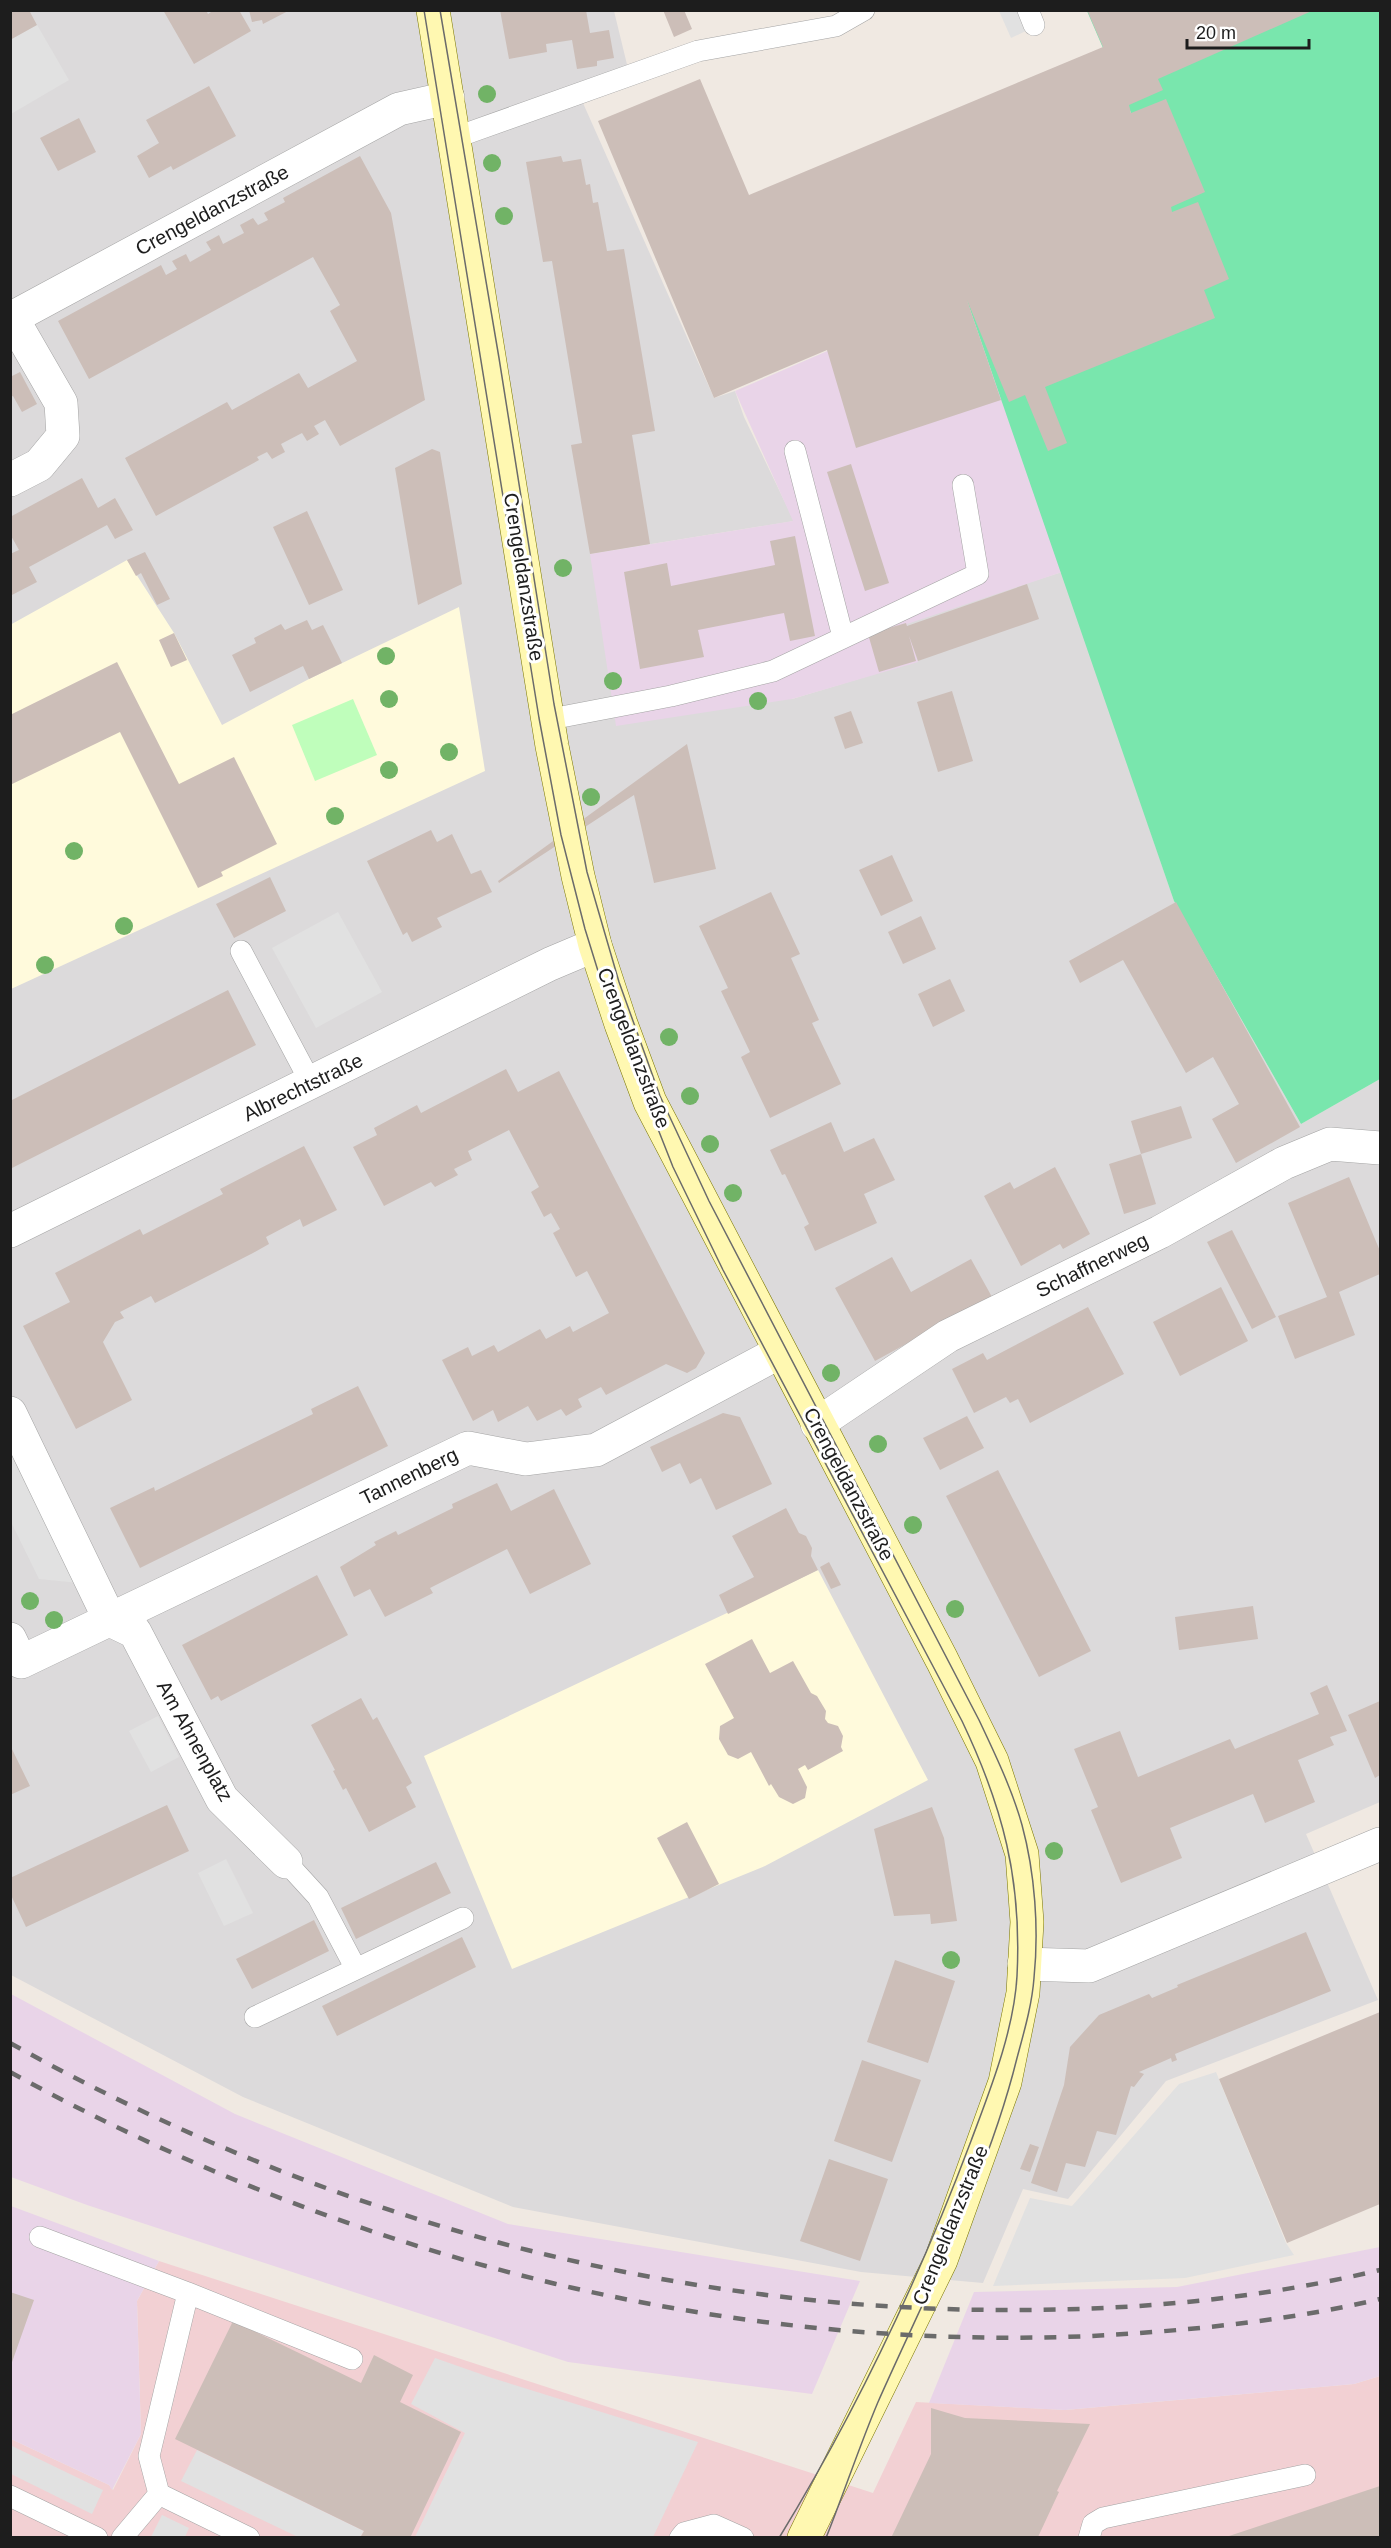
<svg xmlns="http://www.w3.org/2000/svg" width="1391" height="2548" viewBox="0 0 1391 2548" font-family="Helvetica,sans-serif">
<style>
.residential{fill:#dcdadb}
.commercial{fill:#f2d0d3}
.industrial{fill:#e9d4e8}
.education{fill:#fffadc}
.park{fill:#bffebb}
.pitch{fill:#79e6ad}
.parking{fill:#e1e1e1}
.building{fill:#ccbeb8}
.lines{fill:none;stroke-linecap:round;stroke-linejoin:round}
.lane-casing{stroke:#a4a4a4;stroke-width:22}
.street-casing{stroke:#a4a4a4;stroke-width:34}
.secondary-casing{stroke:#797500;stroke-width:34}
.lane{stroke:#fff;stroke-width:21}
.street{stroke:#fff;stroke-width:33}
.secondary{stroke:#fff8b1;stroke-width:33}
.tram{stroke:#6b6b6b;stroke-width:1.5}
.rail{stroke:#6b6b6b;stroke-width:4.5;stroke-dasharray:12 12;stroke-linecap:butt}
.tree{fill:#71b366}
.labels{text-anchor:middle;stroke-width:6;stroke-linejoin:round;paint-order:stroke}
.street-label{font-size:20px;fill:#1d1d1d;stroke:#fff}
</style>
<rect width="100%" height="100%" fill="#f0e9e2"/>
<path class="residential" d="M10 11H614L632 85 579 94 714 398 735 391 744 417 794 521 590 554 792 699 875 674 868 634 1062 572 1174 901 1301 1124 1380 1079V1802L1306 1834 1378 2000 1166 2081 1068 2199 1023 2189 983 2283 861 2272 513 2207 243 2097 11 1975Z"/>
<path class="commercial" d="M159 2261 873 2493 916 2402 1065 2410 1354 2384 1380 2376V2537L11 2538V2439L109 2485 113 2490 141 2434 137 2301Z"/>
<path class="industrial" d="M964 292 1062 572 907 624 918 662 792 699 616 726 590 554 793 521 735 391Z
M11 1994 235 2114 508 2224 860 2281 812 2394 568 2362 87 2205 11 2177Z
M11 2206 159 2261 137 2301 141 2434 112 2490 109 2485 11 2439Z
M1380 2247V2376L1354 2384 1065 2410 929 2403 974 2292 1177 2287Z"/>
<path class="education" d="M127 560 174 633 222 725 309 679 459 607 485 771 11 989 10 625Z
M818 1570 928 1780 765 1866 512 1969 424 1756Z"/>
<path class="park" d="M353 699 377 755 315 781 292 725Z"/>
<path class="pitch" d="M1087 11H1380V1079L1301 1124 1174 901 964 292 1131 113Z"/>
<path class="parking" d="M11 11H29L69 80 11 114Z
M999 11H1019L1028 30 1011 38Z
M338 912 382 992 316 1028 272 948Z
M10 1447 79 1583 39 1579 11 1522Z
M158 1716 179 1757 151 1772 129 1731Z
M226 1859 253 1913 224 1926 198 1873Z
M1216 2072 1286 2243 1294 2255 1185 2278 993 2286 1030 2198 1072 2206 1179 2084Z
M435 2358 492 2378 698 2442 653 2537H415L465 2433 411 2404Z
M10 2445 103 2490 92 2514 11 2474Z
M197 2450 364 2531 360 2537H298L181 2481Z
M162 2515 189 2528 185 2537H151Z"/>
<path class="building" d="M10 10H29L37 25 10 40Z
M163 10H206L208 14 214 10H239L251 31 194 64Z
M249 10H290L263 24 262 20 252 22Z
M500 10H586L590 33 609 30 614 58 597 61V66L577 69 572 40 546 44 547 52 509 59Z
M663 10H684L692 29 674 37Z
M1087 10H1314L1158 79 1163 90 1129 105 1131 113 1166 99 1205 192 1171 207 1172 212 1198 202 1229 279 1204 290 1215 318 1045 387 1067 443 1048 451 1025 395 1009 402 967 300 1001 400 856 448 827 350 714 398 598 121 700 79 749 195 1103 47Z
M209 86 236 136 173 170 171 166 149 178 137 156 159 143 146 120Z
M79 118 96 152 58 171 40 138Z
M360 156 391 213 425 400 340 446 325 420 314 426 319 434 307 441 302 433 281 444 285 452 272 459 267 452 257 457 259 460 156 516 125 458 227 402 232 410 299 373 308 388 357 361 330 311 340 305 313 257 89 379 58 321 161 265 166 275 177 269 172 261 186 254 190 262 211 250 206 242 212 239 219 235 223 244 244 233 240 225 253 218 258 225 268 220 264 213 285 202 283 198Z
M561 156 563 162 581 159 586 185 590 184 593 203 598 202 607 251 624 249 655 431 632 435 650 544 590 554 571 445 582 443 552 261 543 262 526 162Z
M20 372 37 404 22 412 13 396 10 397V377Z
M432 449 440 452 462 584 418 605 395 468Z
M851 464 889 583 865 591 827 472Z
M82 478 98 508 115 498 133 530 115 539 107 525 29 567 37 582 10 596V554L19 550 10 534V517Z
M307 511 343 590 309 605 273 527Z
M795 536 815 636 790 641 784 613 698 630 704 657 640 669 624 572 667 563 671 586 775 565 770 541Z
M145 552 170 599 157 605 141 573 136 576 127 560Z
M1027 584 1039 619 918 661 909 636 916 661 879 672 868 634 906 623 907 626Z
M307 620 312 630 323 625 342 663 309 679 303 666 250 692 232 655 256 643 254 638 281 624 285 630Z
M174 633 187 660 171 667 159 640Z
M117 662 179 784 234 757 277 844 221 872 223 876 198 888 120 732 10 785V715Z
M952 691 973 761 938 772 917 702Z
M851 711 863 743 845 749 834 717Z
M687 744 716 869 654 883 634 795 499 883 498 881Z
M431 830 437 842 452 834 471 874 481 870 492 892 437 918 442 927 412 942 407 932 403 935 367 861Z
M892 855 913 901 881 916 859 870Z
M270 877 286 911 234 938 216 904Z
M771 892 800 954 791 958 819 1020 812 1023 841 1084 770 1118 741 1057 750 1052 721 991 728 988 699 926Z
M1176 902 1300 1127 1236 1163 1212 1119 1239 1104 1213 1057 1186 1073 1123 960 1080 983 1069 961Z
M921 916 936 949 903 964 888 932Z
M950 979 965 1011 933 1027 918 994Z
M228 990 256 1045 10 1169V1101Z
M506 1069 518 1092 559 1071 705 1353 696 1368 687 1373 666 1364 606 1395 601 1387 578 1399 582 1407 566 1416 561 1409 537 1421 528 1406 498 1422 493 1410 473 1421 442 1360 468 1347 472 1356 494 1345 498 1352 540 1329 546 1339 570 1326 573 1332 609 1313 587 1271 576 1277 553 1233 560 1229 551 1213 544 1217 531 1192 539 1187 509 1130 468 1151 472 1160 454 1169 458 1175 435 1187 431 1182 384 1206 353 1147 377 1135 374 1128 417 1105 421 1113Z
M1181 1106 1192 1138 1141 1154 1156 1204 1124 1214 1109 1164 1141 1154 1131 1121Z
M831 1122 844 1152 874 1138 895 1180 864 1194 877 1223 815 1251 804 1227 809 1224 785 1174 782 1175 770 1150Z
M304 1146 337 1210 303 1227 300 1219 266 1237 269 1244 253 1253 155 1303 151 1296 120 1312 124 1318 115 1322 103 1342 132 1400 76 1429 23 1326 70 1302 55 1273 140 1229 143 1235 223 1194 220 1189Z
M1055 1167 1090 1234 1063 1249 1060 1244 1021 1266 984 1196 1010 1182 1014 1189Z
M1349 1177 1380 1251V1274L1339 1292 1355 1335 1295 1359 1278 1316 1327 1297 1288 1203Z
M1232 1230 1276 1317 1252 1329 1207 1242Z
M892 1257 911 1292 971 1259 992 1297 875 1361 835 1288Z
M1221 1287 1248 1341 1180 1376 1153 1322Z
M1088 1307 1124 1374 1030 1423 1018 1399 1010 1403 1006 1397 974 1413 952 1369 983 1353 987 1360Z
M358 1386 388 1446 140 1568 110 1508 154 1487 155 1491 313 1414 311 1409Z
M723 1413 740 1417 772 1484 716 1510 701 1478 690 1484 680 1463 662 1472 650 1447Z
M967 1416 984 1448 940 1470 923 1438Z
M998 1470 1091 1651 1039 1677 946 1496Z
M497 1483 511 1511 554 1489 591 1564 530 1594 507 1549 430 1588 433 1593 385 1617 370 1589 354 1597 340 1567 376 1545 374 1542 396 1531 398 1535 453 1508 452 1504Z
M786 1508 799 1533 806 1536 812 1548 811 1556 818 1570 728 1614 719 1595 754 1577 732 1536Z
M829 1562 841 1585 831 1589 820 1567Z
M317 1575 348 1635 221 1701 218 1696 211 1700 182 1645Z
M1253 1606 1258 1639 1179 1650 1175 1617Z
M752 1639 770 1673 793 1661 811 1693 817 1696 826 1711 825 1719 828 1723 838 1726 843 1736 841 1747 843 1751 808 1770 805 1765 798 1769 807 1787 805 1798 793 1804 779 1797 771 1784 769 1786 751 1752 738 1759 728 1755 719 1739 720 1726 734 1718 705 1664Z
M1327 1685 1347 1731 1330 1737 1334 1745 1298 1760 1315 1802 1265 1823 1253 1794 1170 1828 1182 1858 1121 1883 1091 1810 1098 1807 1074 1749 1120 1731 1138 1777 1230 1739 1235 1749 1319 1714 1310 1693Z
M361 1698 373 1720 377 1717 412 1783 406 1787 416 1807 369 1832 346 1788 343 1790 333 1771 335 1770 311 1725Z
M1380 1701V1775L1375 1778 1348 1715Z
M10 1745 30 1786 10 1795Z
M167 1805 189 1851 26 1927 10 1893V1878Z
M932 1807 944 1838 957 1921 931 1924 930 1914 894 1916 874 1829Z
M687 1822 719 1884 689 1899 657 1838Z
M436 1862 451 1893 356 1939 341 1908Z
M314 1920 329 1951 252 1989 236 1959Z
M1306 1932 1331 1991 1175 2054 1177 2060 1172 2062 1171 2058 1139 2072 1144 2074 1134 2087 1131 2086 1116 2135 1097 2131 1085 2167 1066 2163 1057 2192 1031 2183 1064 2085 1070 2047 1099 2015 1149 1994 1152 1998 1178 1987 1177 1985Z
M462 1937 476 1967 337 2036 322 2006Z
M895 1960 955 1981 928 2063 867 2042Z
M1380 2012V2204L1287 2243 1219 2079Z
M862 2060 921 2080 892 2162 834 2141Z
M1030 2144 1039 2147 1030 2172 1020 2169Z
M829 2159 888 2179 860 2261 800 2241Z
M10 2292 34 2300 11 2365H10Z
M233 2321 361 2383 374 2355 413 2375 400 2402 461 2432 410 2538H360L364 2531 175 2439Z
M931 2408 965 2418 1090 2424 1057 2491 1059 2492 1038 2537 891 2538 931 2454Z
M1380 2486V2538H1226V2537Z"/>
<g class="lines">
<defs>
<path id="lane" d="M1028 10 1034 25
M454 138 698 51 836 26 864 10
M795 451 843 637
M547 718H556L671 696 773 671 978 574 963 485
M241 951 311 1083
M356 1969 463 1918
M255 2017 356 1969 318 1897 286 1862
M40 2237 188 2293
M10 2496 97 2538
M122 2538 159 2494
M249 2538 159 2494 149 2456 188 2293 352 2359
M680 2538 684 2533 714 2525 743 2538
M1089 2538 1093 2524 1103 2518 1305 2475"/>
<path id="street" d="M10 319 399 109 448 98
M10 480 39 465 63 436 61 403 12 318
M10 1231 550 964 595 945
M10 1413 110 1620 135 1632 222 1799 286 1862
M817 1424 948 1336 1160 1232 1284 1163 1330 1144 1380 1148
M10 1639 21 1662 468 1448 526 1459 596 1450 780 1352
M1024 1964 1089 1966 1380 1844"/>
<path id="secondary" d="M433 10 552 746 578 876 595 945 621 1024 650 1102 942 1660 992 1761 1022 1854 1027 1922 1023 1993 1005 2082 941 2260 804 2538"/>
</defs>
<use href="#lane" class="lane-casing"/>
<use href="#street" class="street-casing"/>
<use href="#secondary" class="secondary-casing"/>
<use href="#lane" class="lane"/>
<use href="#street" class="street"/>
<use href="#secondary" class="secondary"/>
<path class="tram" d="M424 10 539 718 561 835 585 929 607 1000 673 1167 723 1270 962 1721C1003 1807 1022 1880 1017 1976 1014 2031 990 2090 971 2141 919 2279 856 2412 779 2538
M440 10 499 358 554 704 587 872 619 982 660 1096 709 1201 979 1720C995 1754 1012 1789 1022 1825 1035 1873 1039 1929 1034 1978 1032 2005 1024 2032 1017 2058 987 2179 928 2289 878 2402 859 2447 844 2493 826 2538"/>
<path class="rail" d="M10 2043C315 2213 649 2308 998 2310 1126 2311 1256 2300 1380 2270
M10 2072C342 2254 711 2352 1091 2336 1186 2331 1288 2321 1380 2299"/>
</g>
<g class="tree">
<circle cx="487" cy="94" r="9"/>
<circle cx="492" cy="163" r="9"/>
<circle cx="504" cy="216" r="9"/>
<circle cx="563" cy="568" r="9"/>
<circle cx="386" cy="656" r="9"/>
<circle cx="613" cy="681" r="9"/>
<circle cx="389" cy="699" r="9"/>
<circle cx="758" cy="701" r="9"/>
<circle cx="449" cy="752" r="9"/>
<circle cx="389" cy="770" r="9"/>
<circle cx="591" cy="797" r="9"/>
<circle cx="335" cy="816" r="9"/>
<circle cx="74" cy="851" r="9"/>
<circle cx="124" cy="926" r="9"/>
<circle cx="45" cy="965" r="9"/>
<circle cx="669" cy="1037" r="9"/>
<circle cx="690" cy="1096" r="9"/>
<circle cx="710" cy="1144" r="9"/>
<circle cx="733" cy="1193" r="9"/>
<circle cx="831" cy="1373" r="9"/>
<circle cx="878" cy="1444" r="9"/>
<circle cx="913" cy="1525" r="9"/>
<circle cx="30" cy="1601" r="9"/>
<circle cx="955" cy="1609" r="9"/>
<circle cx="54" cy="1620" r="9"/>
<circle cx="1054" cy="1851" r="9"/>
<circle cx="951" cy="1960" r="9"/>
</g>
<g class="labels">
<g class="street-label">
<text transform="translate(212 210) rotate(-28)" y="7">Crengeldanzstraße</text>
<text transform="translate(524 577) rotate(81)" y="7">Crengeldanzstraße</text>
<text transform="translate(634 1048) rotate(69)" y="7">Crengeldanzstraße</text>
<text transform="translate(303 1087) rotate(-26)" y="7">Albrechtstraße</text>
<text transform="translate(1092 1265) rotate(-26)" y="7">Schaffnerweg</text>
<text transform="translate(409 1476) rotate(-26)" y="7">Tannenberg</text>
<text transform="translate(849 1484) rotate(62)" y="7">Crengeldanzstraße</text>
<text transform="translate(195 1741) rotate(61)" y="7">Am Ahnenplatz</text>
<text transform="translate(950 2225) rotate(-68)" y="7">Crengeldanzstraße</text>
</g>
</g>
<rect width="1391" height="2548" fill="none" stroke="#1d1d1d" stroke-width="24"/>
<path d="M1187 39v9h122v-9" fill="none" stroke="#1d1d1d" stroke-width="3"/>
<text x="1196" y="39" font-size="18" fill="#1d1d1d" stroke="#ffffff" stroke-width="4.5" paint-order="stroke">20 m</text>
</svg>
